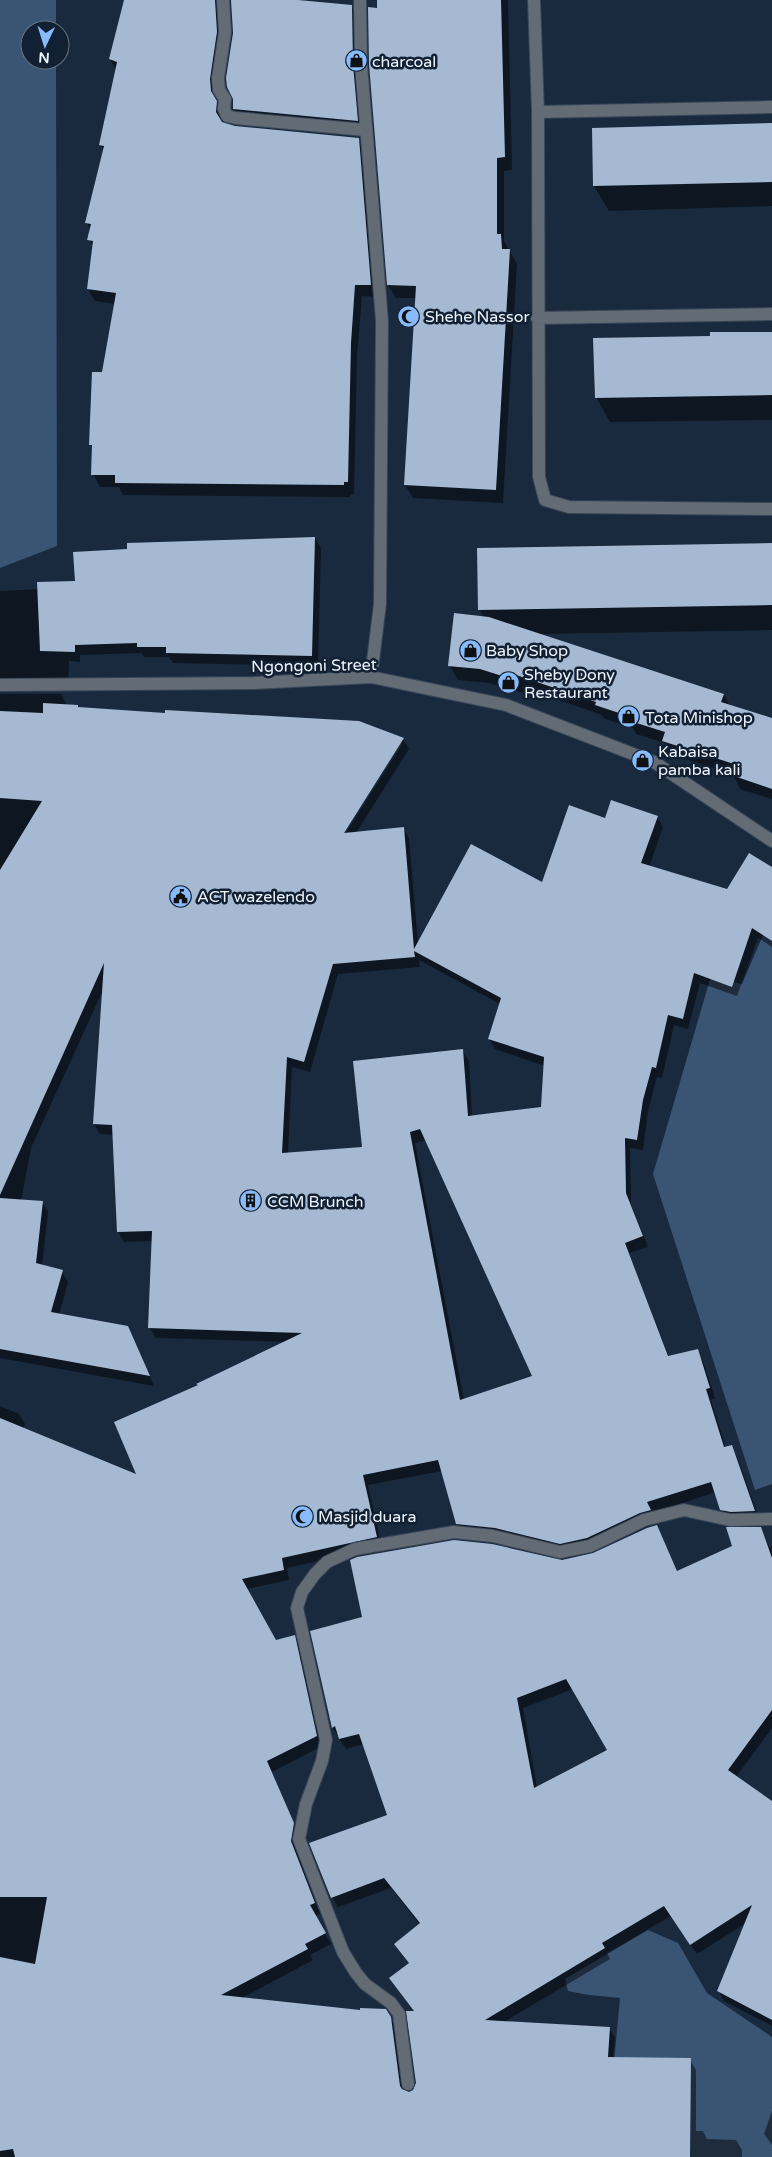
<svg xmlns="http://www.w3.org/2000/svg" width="772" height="2157" viewBox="0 0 772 2157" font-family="'Varela Round',sans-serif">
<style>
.green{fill:#3a5474}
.shadow{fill:#0007;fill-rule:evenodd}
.building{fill:#a5b9d2;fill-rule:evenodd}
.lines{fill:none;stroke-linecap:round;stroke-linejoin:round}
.minor-casing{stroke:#384659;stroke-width:14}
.minor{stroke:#636b75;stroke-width:12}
.labels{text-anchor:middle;stroke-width:5;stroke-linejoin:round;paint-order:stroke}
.poi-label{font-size:16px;fill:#eef4fc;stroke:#112033;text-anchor:start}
.street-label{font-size:16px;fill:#eef4fc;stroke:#112033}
</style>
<rect width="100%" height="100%" fill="#1a2a3e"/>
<path class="green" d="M0 0H56V30H30V60H56L57 546 0 568Z
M763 935 772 941V1484L755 1490 653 1174 711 976 742 984Z
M648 1930 678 1943 707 1993 772 2037V2157H612L610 2105 620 1998 589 1995 568 1991 565 1979Z"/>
<path class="shadow" d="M126 0H223L216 92 217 105 223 115V124L235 127 358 139 365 151 377 297 362 296 357 356 354 494H350V497L123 495 119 487H100L93 474V449L91 445 116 304 95 301 88 289 94 248 89 239 91 231 87 223 104 151 101 145 116 70 110 59Z
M232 0H285L351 6 356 15 362 130 239 118 234 109Z
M378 0H508L512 170 504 171V241L517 264 503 503 413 498 405 485 416 298H396L388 285Z
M772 125V206L609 211 594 186 593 129Z
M772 334V420L610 422 596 397Z
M315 538 321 548 318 666 173 663 169 657H144L142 653 80 655V662L69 661 68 686 0 690V591L39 589Z
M772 544V630L539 634 724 695 730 706 772 719V799L740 789 733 774 672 755 665 743 636 734 633 728 605 719 602 715 524 688 523 693 489 683 458 680 450 666 484 618 480 610 479 549Z
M0 694H61L67 705 78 709 403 739 409 749 356 833 403 828 409 838 418 945 543 884 606 819 657 817 663 827 649 867 728 890 772 869V947L758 938 737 996 700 983 688 1029 674 1025 662 1078 657 1077 648 1111 643 1150 630 1148 631 1204 648 1247 629 1253 669 1357 697 1351 703 1361 715 1398 711 1400 726 1448 731 1447 737 1457 760 1521 727 1520 721 1509 716 1492 652 1513 567 1554 463 1534 457 1524 442 1471 368 1485 382 1547 287 1568 289 1580 247 1589 276 1642 294 1637 300 1647 322 1746 272 1772 299 1835 297 1853 320 1914 315 1915 331 1944 310 1955 313 1960 240 1999 390 2018 396 2029 405 2092 409 2093 417 2088 408 2012 415 2013 397 1988 410 1965 396 1944 420 1925 391 1888 338 1907 332 1897 389 1816 364 1744 346 1749 333 1728 312 1632 562 1561 594 1555 657 1526 678 1572 733 1547 760 1529 770 1548 772 1547V1728L736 1777 772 1802V2026L724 2001 718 1990 746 1923 697 1954 671 1916 607 1953 610 1959 504 2022 609 2028 615 2038 613 2058 690 2060 696 2070V2131H703L707 2139 736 2140 742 2150V2157H0V1406L19 1414 25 1424 23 1429 138 1476 197 1385 286 1342 156 1338 150 1328 153 1241 124 1242 118 1231 114 1135 100 1134 94 1124 104 988 31 1148 21 1201 42 1202 48 1212 42 1266 62 1272 68 1282 59 1315 127 1327 154 1386 0 1358ZM399 744H402L342 839 339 838ZM419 960 500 1004 489 1039 495 1049 545 1066 542 1108 472 1117 469 1061 463 1051 363 1149 288 1154 292 1067 310 1072 338 974 420 967ZM426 1140 533 1377 464 1400 415 1143ZM573 1689 609 1751 537 1788 523 1708Z
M772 2111V2145L764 2134Z"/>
<path class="building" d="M124 0H215L217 32 210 79 211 91 217 101 216 112 222 122 235 126 359 138 371 285H355L351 343 348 482H344V485L115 483V475H91L92 445H89L92 372H102L116 293 87 289 93 241 87 240 91 224 85 223 104 146 99 145 117 62 109 59Z
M231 0H298L352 5 353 64 358 121 233 109V99L227 87 226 78 233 33Z
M377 0H501L505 157 497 158V234H501L502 249H510L496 490 404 485 416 286 387 285 369 64 368 7 377 8Z
M772 123V182L593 186 592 128Z
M710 332H772V395L595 398 593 338 710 336Z
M315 537 312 656 166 653V647H137V643L75 645V652L40 651 37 582 75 581 73 552 127 549V543Z
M772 543V605L478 610 477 548Z
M454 613 489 617 724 694 721 702 772 718V789L731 775 734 764 662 741 665 732 627 720 628 716 595 705 596 702 516 675 515 680 480 669 448 666Z
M43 703 78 705V707L165 713V710L359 721 404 738 344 833 404 827 414 949 471 844 542 882 569 805 605 818 611 800 658 816 641 863 727 889 749 853 772 867V941L752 928 732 987 694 973 683 1019 668 1015 656 1068 652 1067 643 1100 637 1140 625 1138 626 1193 643 1236 625 1243 668 1356 698 1349 710 1388 706 1389 724 1447 732 1445 755 1511 731 1512 720 1510 711 1482 647 1502 651 1510 640 1513 587 1538 560 1544 495 1528 456 1524 438 1460 363 1475 377 1537 282 1558 284 1570 242 1579 276 1640 295 1635 317 1736 267 1761 294 1823 291 1841 315 1903 310 1905 326 1933 305 1944 308 1949 221 1995 360 2010V2008L386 2009 391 2017 400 2086 402 2089 409 2092 413 2090 416 2083 406 2011H414L389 1978 409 1963 394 1944 420 1923 384 1878 331 1898 309 1843 387 1815 359 1734 339 1739 335 1726 332 1728 310 1631 362 1617 350 1560 357 1557 454 1540 492 1544 562 1560 593 1553 647 1528 657 1525 677 1571 732 1546 726 1527H761L772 1558V1710L728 1770 772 1801V2020L717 1991 752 1905 690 1945 664 1906 602 1943 605 1948 485 2020 610 2027 608 2057 691 2058 690 2157H15L13 2149 0 2151V1957L35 1964 47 1897H0V1418L136 1474 114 1422 198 1385 196 1384 302 1333 148 1328 152 1231 117 1232 112 1125 93 1124 104 963 0 1195V870L42 801 0 798V711L43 713ZM414 951 501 998 488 1039 544 1057 541 1107 468 1116 463 1049 353 1061 362 1147 282 1153 287 1057 304 1062 333 964 415 957ZM420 1129 532 1376 460 1400 410 1132ZM566 1679 607 1750 534 1788 517 1698Z
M0 1198 43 1201 36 1263 63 1270 51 1312 128 1326 150 1376 0 1349Z"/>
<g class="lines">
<defs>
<path id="minor" d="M223 0 225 32 218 78 219 90 225 99 224 109 227 116 236 118 365 130
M360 0 361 64 382 321 380 604 371 677
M534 0 538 112 539 477 545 500 569 507 772 509
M538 112 772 107
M537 318 772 314
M0 685 254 683 371 677 506 705 654 762 772 841
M408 2084 399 2014 391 2003 365 1984 356 1973 343 1952 299 1839 306 1804 322 1761 326 1740 297 1608 302 1592 315 1574 327 1562 355 1549 454 1532 493 1536 560 1552 590 1546 644 1520 684 1510 730 1520 772 1519"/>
</defs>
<use href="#minor" class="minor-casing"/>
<use href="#minor" class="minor"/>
</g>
<defs>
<symbol id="shop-disc" viewBox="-11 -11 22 22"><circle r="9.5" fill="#87bbfb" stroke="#112033"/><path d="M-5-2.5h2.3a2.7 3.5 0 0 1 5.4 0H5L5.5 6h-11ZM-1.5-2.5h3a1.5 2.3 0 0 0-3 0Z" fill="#111"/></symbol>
<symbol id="mosque-disc" viewBox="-11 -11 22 22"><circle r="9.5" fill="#87bbfb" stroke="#112033"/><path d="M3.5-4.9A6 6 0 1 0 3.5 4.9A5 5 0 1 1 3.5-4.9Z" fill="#111"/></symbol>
<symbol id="civic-disc" viewBox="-11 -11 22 22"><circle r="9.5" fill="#87bbfb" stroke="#112033"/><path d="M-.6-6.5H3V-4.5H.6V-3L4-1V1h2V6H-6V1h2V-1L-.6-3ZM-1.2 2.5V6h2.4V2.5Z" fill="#111"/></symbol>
<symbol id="building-disc" viewBox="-11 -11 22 22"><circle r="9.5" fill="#87bbfb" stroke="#112033"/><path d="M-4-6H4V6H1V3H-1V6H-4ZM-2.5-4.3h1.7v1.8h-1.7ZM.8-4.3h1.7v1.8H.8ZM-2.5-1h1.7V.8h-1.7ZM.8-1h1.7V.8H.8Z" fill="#111"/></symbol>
</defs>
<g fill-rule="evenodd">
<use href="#shop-disc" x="344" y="48" width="25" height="25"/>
<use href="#mosque-disc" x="396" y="304" width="25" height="25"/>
<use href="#shop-disc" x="458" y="638" width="25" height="25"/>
<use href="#shop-disc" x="496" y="670" width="25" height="25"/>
<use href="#shop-disc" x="616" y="704" width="25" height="25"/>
<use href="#shop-disc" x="630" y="748" width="25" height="25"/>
<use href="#civic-disc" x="168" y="884" width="25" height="25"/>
<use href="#building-disc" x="238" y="1188" width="25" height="25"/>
<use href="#mosque-disc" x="290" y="1504" width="25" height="25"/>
</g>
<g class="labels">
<g class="poi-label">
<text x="372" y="67">charcoal</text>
<text x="425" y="322">Shehe Nassor</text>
<text x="486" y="656">Baby Shop</text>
<text x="524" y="680">Sheby Dony<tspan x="524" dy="18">Restaurant</tspan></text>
<text x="645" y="723">Tota Minishop</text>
<text x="658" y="757">Kabaisa<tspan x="658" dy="18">pamba kali</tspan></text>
<text x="197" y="902">ACT wazelendo</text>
<text x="267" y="1207">CCM Brunch</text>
<text x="318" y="1522">Masjid duara</text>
</g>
<g class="street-label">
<text transform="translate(314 665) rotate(-1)" y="6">Ngongoni Street</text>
</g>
</g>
<g transform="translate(45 45) rotate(184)"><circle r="24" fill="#112033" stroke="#697583"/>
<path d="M0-4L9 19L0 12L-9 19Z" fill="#87bbfb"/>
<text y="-8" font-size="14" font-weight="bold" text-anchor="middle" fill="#eef4fc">N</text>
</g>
</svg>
